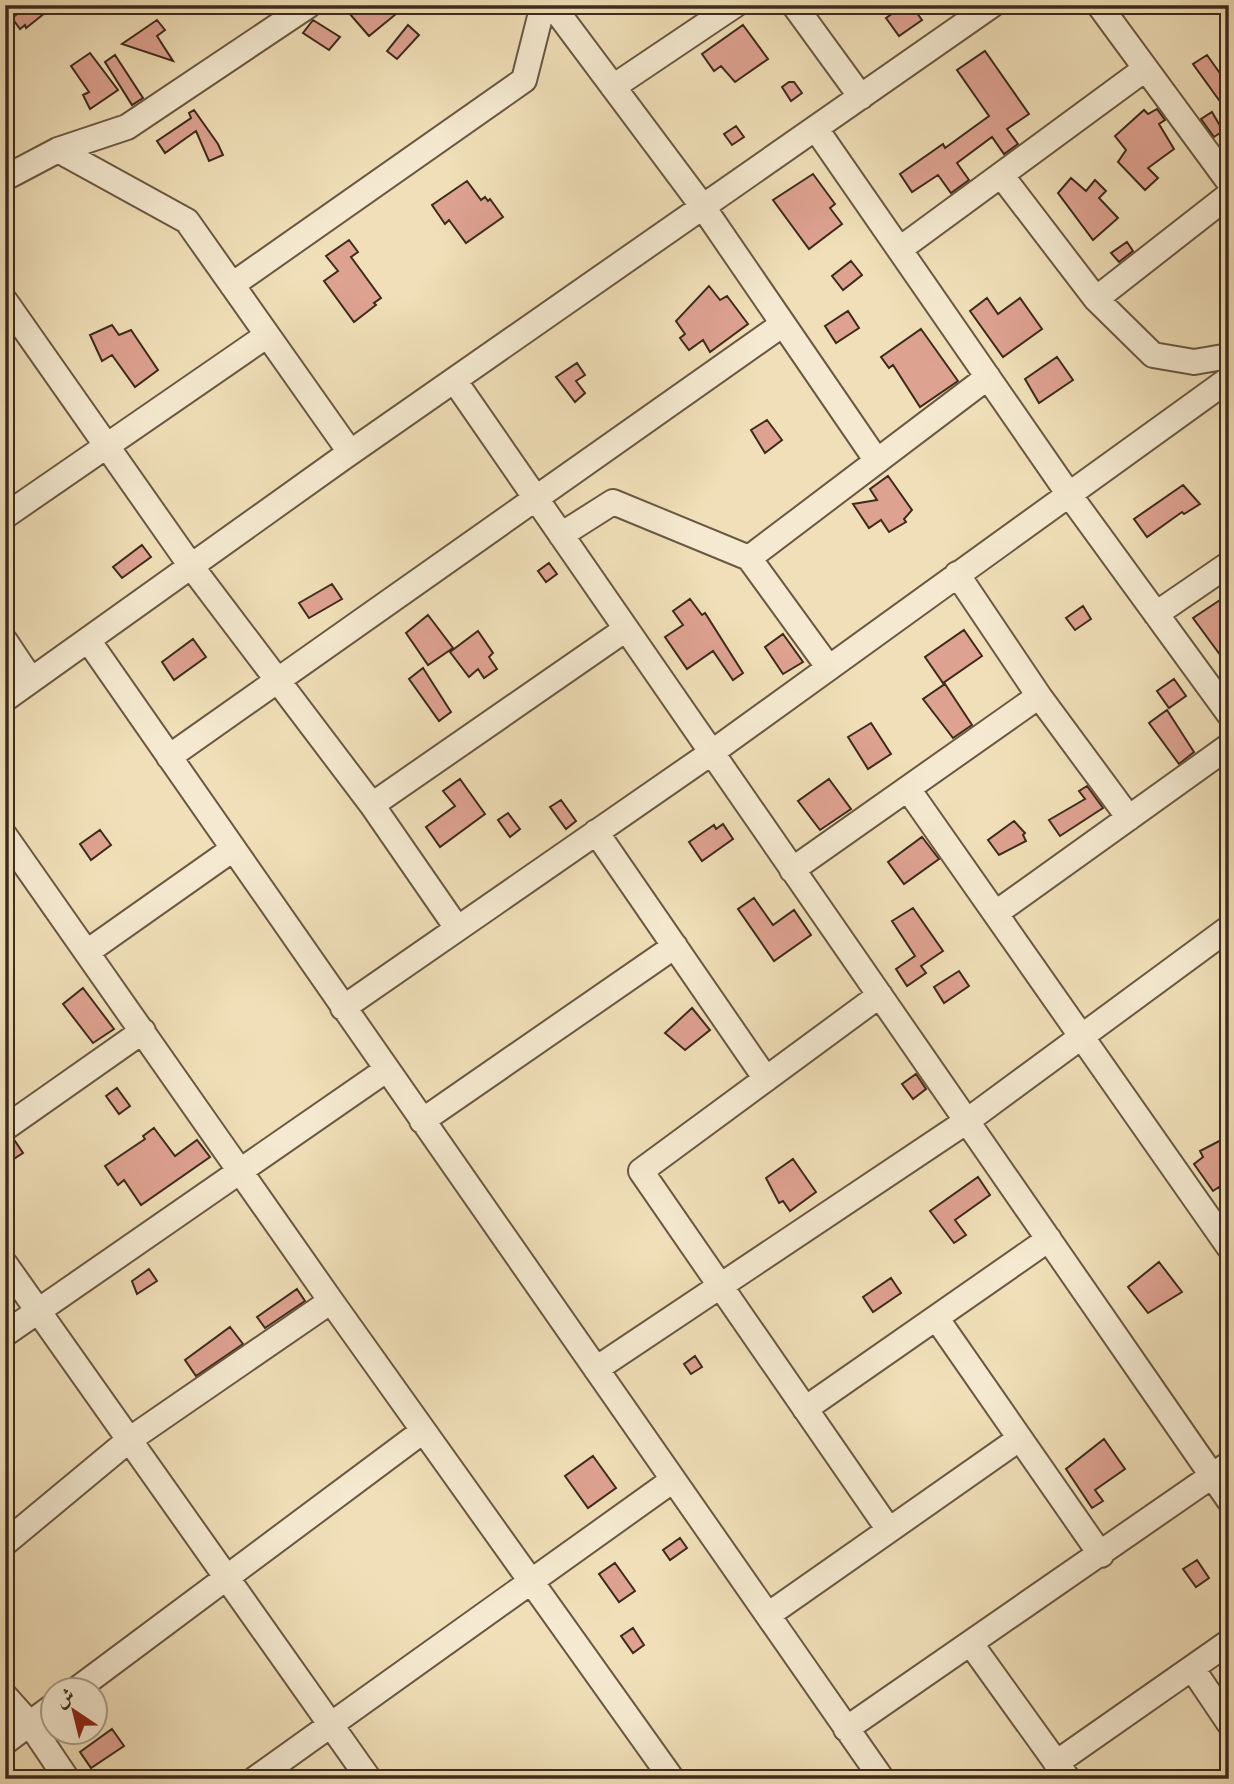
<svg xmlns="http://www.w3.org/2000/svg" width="1234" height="1784" viewBox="0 0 1234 1784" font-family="'Old Standard TT',Amiri,serif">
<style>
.building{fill:#dea291;stroke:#3d2b1b;stroke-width:2}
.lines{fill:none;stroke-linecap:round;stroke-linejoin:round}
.minor-casing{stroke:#6a5842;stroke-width:28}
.minor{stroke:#f5ead1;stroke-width:24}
</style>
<rect width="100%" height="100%" fill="#f0dfb8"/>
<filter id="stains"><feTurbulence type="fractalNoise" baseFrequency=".00286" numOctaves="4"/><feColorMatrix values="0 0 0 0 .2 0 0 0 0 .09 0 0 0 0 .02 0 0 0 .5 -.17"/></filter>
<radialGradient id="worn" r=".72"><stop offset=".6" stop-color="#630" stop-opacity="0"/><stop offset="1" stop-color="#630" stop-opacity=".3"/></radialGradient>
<path class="building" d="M9 5H55L26 28 25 25 20 29 12 18 16 15Z
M342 5H386L396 14 369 36Z
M905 5H911L922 20 899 36 886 18Z
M157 20 165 30 157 36 173 61 122 44Z
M313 20 340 37 329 50 303 33Z
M408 25 419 35 397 59 387 51Z
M743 25 768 59 735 82 721 66 714 71 702 54Z
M985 51 1029 114 1007 129 1018 144 1004 154 992 137 957 163 969 180 951 193 938 175 912 192 900 174 943 144 945 148 989 116 957 70Z
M90 53 118 90 90 109 83 95 89 92 71 66Z
M115 55 143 98 132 105 105 62Z
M1207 55 1229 86V114L1193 64Z
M789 82H794L802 93 791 101 782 87Z
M1157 109 1165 120 1159 124 1174 149 1148 168 1158 178 1145 190 1118 162 1126 150 1115 136 1144 110 1148 114Z
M194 110 218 144 223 155 209 161 196 131 165 153 157 141 191 118 189 113Z
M1212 112 1223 131 1214 137 1201 119Z
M736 126 744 137 732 145 724 134Z
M813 174 835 204 830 208 842 224 809 249 773 200Z
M1071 178 1086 191 1095 180 1106 191 1099 198 1118 218 1093 240 1058 193Z
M467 181 481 200 485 197 488 201 490 199 503 217 466 243 449 220 445 224 432 205Z
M349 240 358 252 351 257 381 298 374 303 376 305 354 322 324 281 338 271 326 256Z
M1127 242 1133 251 1119 262 1111 253Z
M851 261 862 275 843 290 832 276Z
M709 286 720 300 727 296 748 324 710 352 703 340 689 350 680 338 685 334 676 321Z
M987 298 998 314 1020 298 1042 329 1003 357 970 311Z
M848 311 859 328 836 343 825 326Z
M112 325 119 335 131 330 158 370 135 387 112 355 102 361 90 335Z
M921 329 958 381 920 407 893 365 889 368 881 357Z
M1057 357 1073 380 1039 403 1025 379Z
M577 363 585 375 576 381 585 393 575 402 556 377Z
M767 420 782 440 765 453 751 430Z
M888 476 912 510 904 519 906 522 889 532 881 520 869 528 853 504 877 500 870 489Z
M1183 485 1200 504 1184 514 1182 512 1147 537 1134 519Z
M142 545 151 557 122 578 113 567Z
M549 563 557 574 546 582 538 571Z
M332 584 342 599 309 618 299 603Z
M1229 594V667L1193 618Z
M690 599 702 615 705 613 743 673 733 680 713 651 687 669 665 637 683 625 673 611Z
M1083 606 1091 619 1075 630 1066 618Z
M428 615 453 648 428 665 406 633Z
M964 630 982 656 943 683 925 657Z
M478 631 493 653 489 657 497 669 484 678 478 669 469 677 450 652Z
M783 634 803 662 783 674 765 647Z
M193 639 206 657 174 680 162 662Z
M423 668 451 712 439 721 409 679Z
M1174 679 1186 696 1169 708 1157 691Z
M945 684 972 725 953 738 923 699Z
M1167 710 1194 752 1179 764 1149 723Z
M871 723 891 754 868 769 848 737Z
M460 779 485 814 440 847 426 827 455 806 443 791Z
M829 779 851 809 820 830 798 801Z
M1087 786 1103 808 1060 836 1049 820 1085 799 1079 791Z
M561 800 576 821 566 829 550 807Z
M508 813 520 829 510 837 498 820Z
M1014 821 1025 833 1023 835 1026 841 999 855 988 840Z
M723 824 733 839 702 861 689 842 714 825 716 829Z
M100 830 111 845 91 860 80 844Z
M922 837 939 859 904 884 888 862Z
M754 898 773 925 794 910 811 935 774 961 738 909Z
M913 908 943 951 921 966 926 973 907 986 896 969 915 956 892 921Z
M959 971 969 986 944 1003 934 987Z
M83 988 114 1029 93 1043 63 1004Z
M692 1008 710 1030 685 1050 665 1033Z
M916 1074 926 1089 913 1099 902 1084Z
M117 1088 130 1106 119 1114 106 1096Z
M154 1128 175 1156 197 1140 210 1157 141 1205 124 1180 118 1185 105 1166 145 1139 143 1136Z
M1229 1136V1199L1219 1187 1213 1191 1194 1164 1203 1157 1200 1151Z
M15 1141 23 1153 12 1160 5 1147Z
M793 1159 816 1192 790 1211 783 1201 779 1203 766 1178Z
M978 1177 990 1195 955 1220 966 1235 954 1243 930 1211Z
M1159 1262 1182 1292 1148 1313 1128 1287Z
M149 1269 157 1281 137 1294 132 1281Z
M891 1278 901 1293 873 1312 863 1297Z
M297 1289 305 1301 265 1328 257 1317Z
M230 1327 243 1344 196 1376 185 1360Z
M695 1356 702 1367 691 1374 684 1364Z
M1104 1439 1125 1469 1095 1490 1103 1501 1092 1508 1066 1469Z
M593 1456 616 1488 588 1508 565 1476Z
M680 1538 687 1548 670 1560 663 1550Z
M1197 1560 1209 1578 1196 1587 1183 1569Z
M615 1563 635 1591 619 1602 599 1574Z
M633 1628 644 1645 633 1653 621 1636Z
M112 1729 124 1746 91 1768 80 1752Z"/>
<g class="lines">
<defs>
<path id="minor" d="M552 5 703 207 877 461
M794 5 861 97
M1099 5 1229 182
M613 87 735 5
M816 129 1068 493 1229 714
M58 150 187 221 350 452
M1001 175 1096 299 1153 355 1194 362 1229 356
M5 178 58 150 127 127 309 5
M900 249 1145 69
M232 285 524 80 543 5
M1096 299 1229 195
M5 301 191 566 372 805 457 928
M454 380 1229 1500
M5 516 266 336
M561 535 613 502 749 558 829 668
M749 558 988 377
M957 574 1039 696 1129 818
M1156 614 1229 564
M88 640 882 1779
M5 641 31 680
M5 699 341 459 992 5
M169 757 783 324
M908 789 1229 1247
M372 805 626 629
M596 832 766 1079
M5 836 331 1301 672 1779
M792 870 1039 696
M996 913 1229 746
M87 952 233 849
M880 995 641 1171 889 1530
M343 1008 711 753 1229 379
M422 1121 675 946
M5 1128 143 1031
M5 1264 369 1779
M937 1319 1101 1555
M5 1334 386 1070
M596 1369 967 1121 1229 928
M805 1409 1049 1239
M5 1543 129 1440 331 1301
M768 1615 1019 1439
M971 1644 1068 1779
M1192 1668 1229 1723
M76 1690 423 1431
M5 1696 30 1724 67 1779
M846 1729 1229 1464
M5 1742 52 1707
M1056 1763 1229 1642
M255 1779 673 1480"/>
</defs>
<use href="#minor" class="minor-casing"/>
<use href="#minor" class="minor"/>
</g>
<rect width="1234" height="1784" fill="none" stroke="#f0dfb8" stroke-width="28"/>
<rect x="7" y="7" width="1220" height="1770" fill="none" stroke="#3d2b1b" stroke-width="3.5"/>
<rect x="14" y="14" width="1206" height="1756" fill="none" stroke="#3d2b1b" stroke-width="2"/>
<g transform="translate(74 1711) rotate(325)"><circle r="33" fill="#f5ead1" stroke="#ab9e88" stroke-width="2"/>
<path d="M0-5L12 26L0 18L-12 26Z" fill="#8f2418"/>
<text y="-10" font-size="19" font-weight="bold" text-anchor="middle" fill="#3d2b1b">ش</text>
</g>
<rect width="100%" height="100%" filter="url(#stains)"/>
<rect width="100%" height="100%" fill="url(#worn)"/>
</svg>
